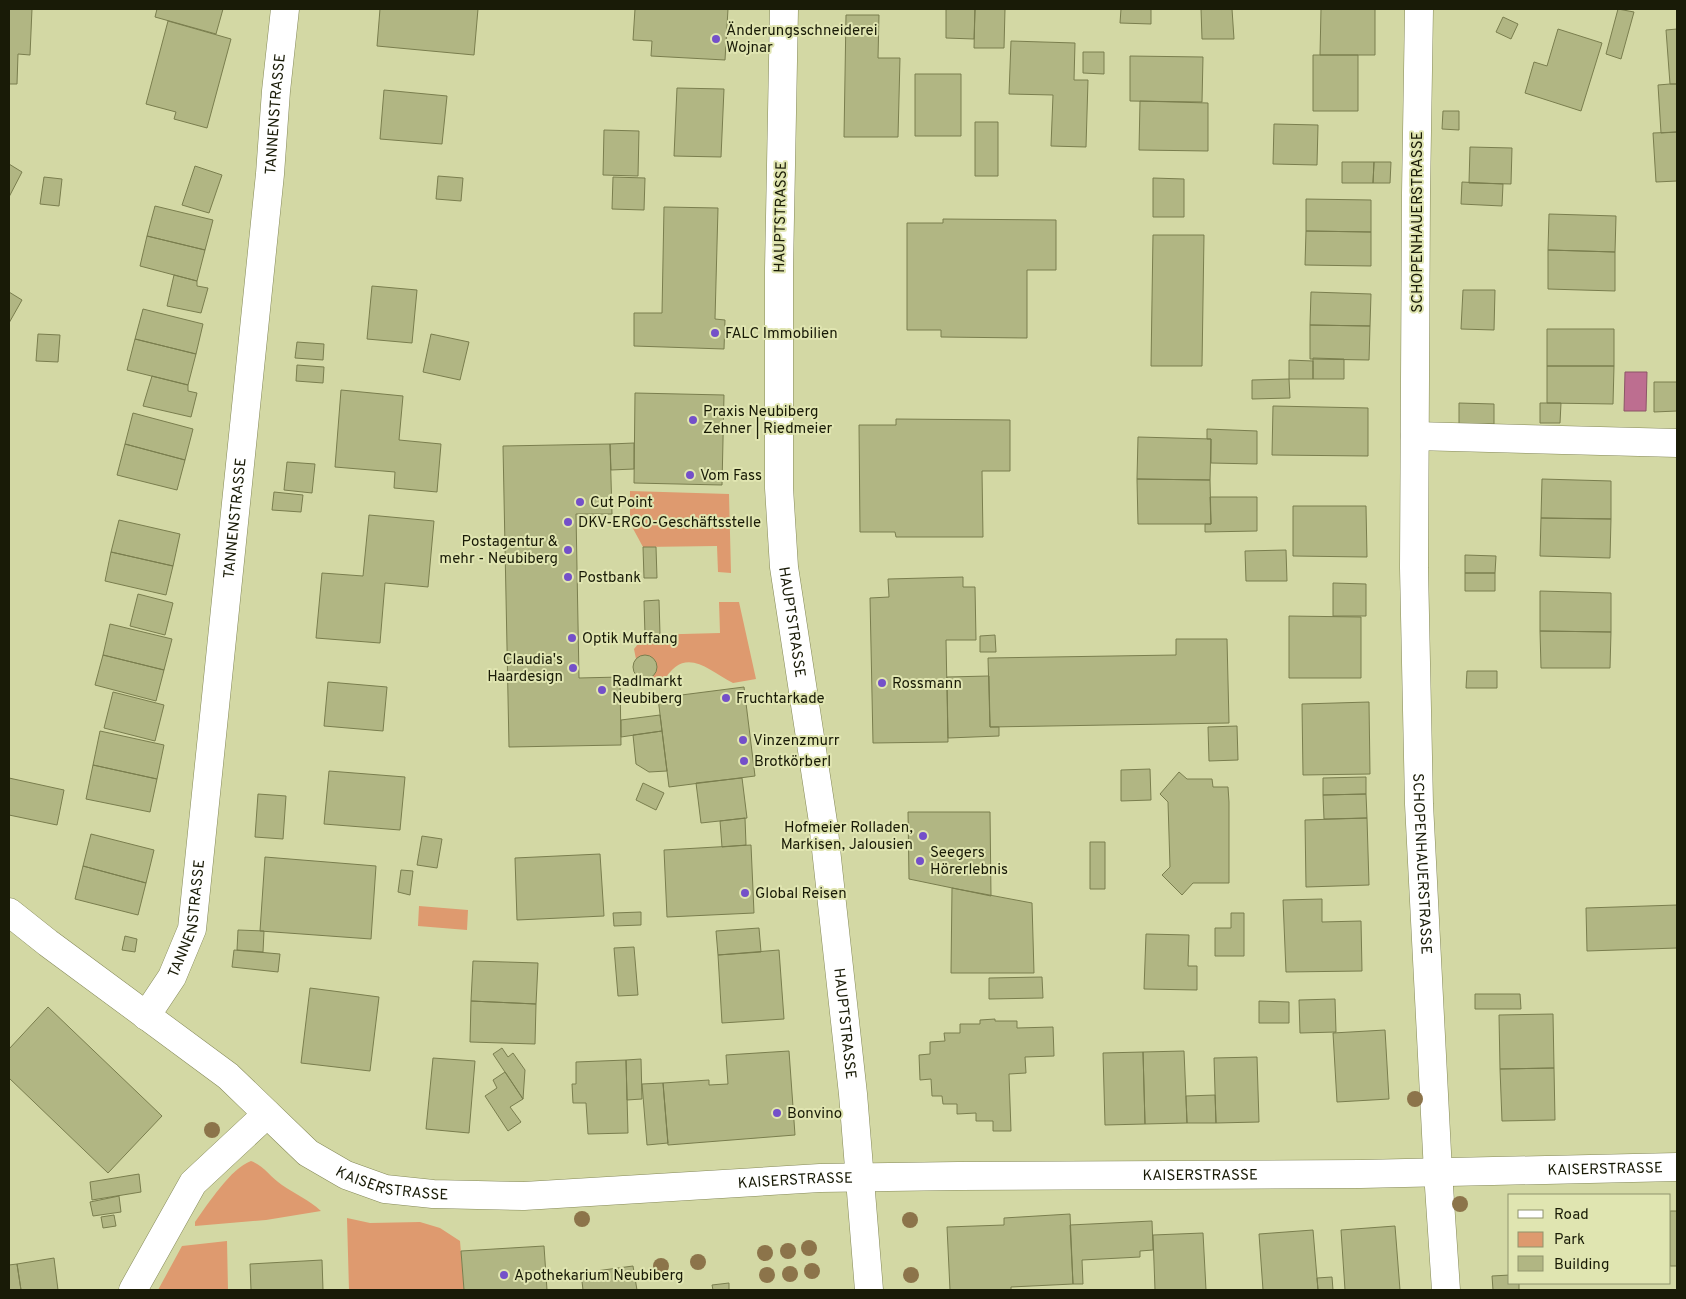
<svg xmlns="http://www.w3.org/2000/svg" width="1686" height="1299" viewBox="0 0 1686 1299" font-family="Overpass,sans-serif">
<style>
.green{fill:#de9a6f}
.water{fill:#bd6e90;stroke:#8c5567}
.building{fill:#b1b683;stroke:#7a7e4e}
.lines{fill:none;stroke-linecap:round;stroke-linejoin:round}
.minor-casing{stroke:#858958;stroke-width:29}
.minor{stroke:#fff;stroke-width:28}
.tree{fill:#8c744a}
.poi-dot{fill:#7450c9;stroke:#e0e5b1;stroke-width:2}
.labels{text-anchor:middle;stroke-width:4;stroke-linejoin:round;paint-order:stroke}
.poi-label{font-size:15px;fill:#191b07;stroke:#e0e5b1;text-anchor:start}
.street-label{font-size:15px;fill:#191b07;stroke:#e0e5b1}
</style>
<rect width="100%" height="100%" fill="#d3d8a4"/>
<path class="green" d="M630 491 729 494 731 573 718 572 717 546 643 547 630 523Z
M719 602H739L756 679 733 683C706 669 684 644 662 684L639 685 638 676 646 679 654 675 657 667 655 660C648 655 644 654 636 659L634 649 645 635 720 633Z
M419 906 468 910 467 930 418 926Z
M251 1161C264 1166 270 1177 282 1185 295 1194 309 1200 321 1211L266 1220 195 1226V1222C208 1204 231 1168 251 1161Z
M347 1218 370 1223 420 1222 440 1228 460 1241 464 1290H349Z
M227 1241 228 1290H158L182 1246Z"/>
<path class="water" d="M1625 372H1647L1646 411H1624Z"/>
<path class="building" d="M9 9H32L30 55 18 54 17 84H9Z
M157 9H223L216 34 155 17Z
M380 9H478L474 55 377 46Z
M635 9H728L725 60 651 56 652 41 633 40Z
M946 9H975L974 39 946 38Z
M975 9H1005L1004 48H974Z
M1121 9H1151V24L1120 23Z
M1201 9H1232L1234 39H1202Z
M1321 9H1375V55H1320Z
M1618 9 1634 12 1621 59 1606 54Z
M846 15H879L878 58H900L898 137H844Z
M1503 17 1518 24 1511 39 1496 32Z
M168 21 231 39 207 128 174 119 176 112 146 104Z
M1558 29 1602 43 1581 111 1525 93 1534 62 1547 66Z
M1677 29V84H1670L1666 30Z
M1011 41 1075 43 1074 80H1088L1086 147 1051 146 1053 95 1009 94Z
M1083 52H1104V74L1083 73Z
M1313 55H1358V111H1313Z
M1130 56 1203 57 1202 102 1130 101Z
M915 74H961V136H915Z
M1670 84H1677V132L1661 133 1658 85Z
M677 88 724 89 721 157 674 156Z
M384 90 447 96 442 144 380 139Z
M1140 101 1208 103V151L1139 150Z
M1443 111H1459V130L1442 129Z
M975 122H998V176H975Z
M1274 124 1318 125 1317 165 1273 164Z
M604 130 639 131 638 176 603 175Z
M1677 132V181L1656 182 1653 133Z
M1470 147 1512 148 1511 184 1469 183Z
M1342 162H1374L1373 183H1342Z
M1374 162H1391L1390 183H1373Z
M9 164 22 172 9 197Z
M195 166 222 175 209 213 182 205Z
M438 176 463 178 461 201 436 199Z
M44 177 62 179 59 206 40 204Z
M613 177 645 178 644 210 612 209Z
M1153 178 1184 179V217H1153Z
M1462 182 1503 184 1502 206 1461 204Z
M1306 199 1371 200V232L1306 231Z
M155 206 213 220 205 250 147 236Z
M664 207 718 208 715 319 725 320 724 349 634 346V313H662Z
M1549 214 1616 216 1615 252 1548 250Z
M943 219 1056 220V270H1027V338L941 337V330H907V223H943Z
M1306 231 1371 232V266L1305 265Z
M1153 235H1204L1202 366H1151Z
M147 236 205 250 197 281 140 266Z
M1548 250 1615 252V291L1548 289Z
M174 275 197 281V286L208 288 201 313 167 306Z
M372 286 417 290 412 343 367 339Z
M1463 290H1495L1494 330 1461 329Z
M9 292 22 300 9 323Z
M1311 292 1371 294 1370 326 1310 325Z
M143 309 203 324 196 354 135 339Z
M1310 325 1370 326 1369 360 1310 359Z
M1547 329H1614V366H1547Z
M38 334 60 335 58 362 36 361Z
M431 334 469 342 460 380 423 372Z
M135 339 196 354 188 385 127 370Z
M297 342 324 344 323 360 295 358Z
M1313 358 1344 359V379H1313Z
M1289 360 1313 361V379H1289Z
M297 365 324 367 323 383 296 381Z
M1547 366H1614L1613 404 1547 403Z
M152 376 188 385V391L197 393 191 417 143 406Z
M1289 379 1290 398 1252 399V380Z
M1654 382H1677V411L1654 412Z
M341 390 403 396 399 440 441 444 437 492 394 488 395 472 335 467Z
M635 393 724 395 722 485 634 483Z
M1459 403 1494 404V424H1459Z
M1540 403H1561L1560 423H1540Z
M1273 406 1368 408V456L1272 455Z
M133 413 193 429 185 460 125 444Z
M896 419 1010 420V471H982L983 537H896L895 532H860L859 425H896Z
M1207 429 1257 431V464L1211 463V439H1207Z
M1138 437 1211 439 1210 480 1137 479Z
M634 443V469L611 470 610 444Z
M125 444 185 460 177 490 117 475Z
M610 444 612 514H576L579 678 620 677 621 745 509 747 503 446Z
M287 462 315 464 312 493 284 490Z
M1137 479 1210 480 1211 524H1138Z
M1542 479 1611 481V519L1541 518Z
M274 492 303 495 301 512 272 510Z
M1210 497H1257V531L1205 532V524H1211Z
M1293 506H1366L1367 557 1293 556Z
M369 515 434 521 428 587 385 583 380 643 316 638 322 573 363 576Z
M1541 518 1611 519 1610 558 1540 556Z
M119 520 180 534 173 566 111 552Z
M643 547H656L657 578H644Z
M1286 550 1287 581H1246L1245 551Z
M111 552 173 566 166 595 105 581Z
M1465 555 1496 556 1495 573H1465Z
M1465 573H1495V591H1465Z
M963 577V587H975L976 640H946L948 742 873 743 870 598 889 597 888 579Z
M1333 583 1366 584V616H1333Z
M1540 591 1611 593V632L1540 631Z
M138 594 173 603 165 635 130 626Z
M659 600 660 634 645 635 644 601Z
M1289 616 1361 617V678H1289Z
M110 624 172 639 164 670 103 655Z
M1540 631 1611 632 1610 668H1541Z
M995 635 996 652H980V636Z
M1176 639H1227L1229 723 990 727 988 658 1176 655Z
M103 655 164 670 156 701 95 685Z
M633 667a12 12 0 1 1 24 0a12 12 0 1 1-24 0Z
M1467 671H1497V688H1466Z
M989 676 990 727H999V736L948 738 947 677Z
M328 682 387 687 383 731 324 726Z
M744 687 755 776 669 787 658 698Z
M113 692 164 705 155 741 104 728Z
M1369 702 1370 774 1303 775 1302 704Z
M660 715 662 731 621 737V720Z
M1237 726 1238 760 1209 761 1208 727Z
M100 731 164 745 157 779 93 765Z
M662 731 667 771 649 772 636 764 633 735Z
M93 765 157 779 150 812 86 799Z
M1150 769 1151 800 1121 801V770Z
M329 771 405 777 400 830 324 824Z
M1179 772 1187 779H1212L1213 787H1228L1229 802V883H1193L1182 895 1162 875 1170 867 1168 802 1160 794Z
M1366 777V794L1323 795V778Z
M9 778 64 790 57 825 9 815Z
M742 778 747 818 701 823 696 783Z
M643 783 664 793 656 810 636 800Z
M258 794 286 796 283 839 255 837Z
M1366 794 1367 818 1324 819 1323 795Z
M908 812H990L991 896 909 879Z
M745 818 746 845 722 847 720 821Z
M1367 818 1369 885 1306 887 1305 820Z
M91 834 154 850 146 883 83 866Z
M422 836 442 839 437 868 417 865Z
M1090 842H1105V889H1090Z
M751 845 754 913 667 917 664 850Z
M600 854 604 916 517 920 515 858Z
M265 857 376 866 371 939 260 931Z
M83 866 146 883 138 915 75 899Z
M401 870 413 871 410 895 398 892Z
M952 888 1032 903 1034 973H951Z
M1322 899V922L1361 921 1362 971 1286 972 1283 900Z
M1677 905V948L1587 951 1586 908Z
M641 912V925L614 926 613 913Z
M1231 913H1244V956H1215V928H1231Z
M759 928 761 952 718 955 716 931Z
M238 930 264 931 263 952 237 950Z
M1146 934 1189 935 1188 966H1197V990L1144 989Z
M125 936 137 939 135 952 122 950Z
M634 947 638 995 618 996 614 948Z
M234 950 280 954 278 972 232 967Z
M779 950 784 1019 722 1023 718 955Z
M473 961 538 963 536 1004 471 1001Z
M1042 977 1043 998 989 999V978Z
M310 988 379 997 370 1071 301 1063Z
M1475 994H1520L1521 1009H1475Z
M1335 999 1336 1032 1300 1033 1299 1000Z
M471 1001 536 1004 535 1044 470 1042Z
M1259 1001 1289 1002V1023H1259Z
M48 1007 162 1116 108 1173 9 1078V1049Z
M1553 1014 1554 1068 1500 1069 1499 1015Z
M995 1019V1021H1017V1028L1053 1027 1054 1056 1025 1057 1026 1073 1009 1074 1011 1131H993V1121H976V1113L957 1114V1104H943L942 1096H932L931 1079 920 1080 919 1055 930 1054V1042L945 1041 944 1033H960V1024H980V1020Z
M1385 1030 1389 1099 1337 1102 1333 1033Z
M502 1048 508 1057 513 1053 525 1070 523 1099 493 1054Z
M789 1051 795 1135 668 1145 663 1083 709 1080V1085L728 1084 726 1055Z
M1184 1051 1187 1123 1145 1124 1143 1052Z
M1143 1052 1145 1124 1105 1125 1103 1053Z
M1257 1057 1259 1122 1216 1123 1214 1058Z
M433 1058 475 1061 469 1133 426 1129Z
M641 1059 642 1099 627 1100 626 1060Z
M626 1060 628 1133 588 1134 586 1103H573L572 1084H576V1062Z
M1554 1068 1555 1120 1502 1121 1500 1069Z
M505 1072 523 1099 510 1107 521 1122 508 1131 485 1096 497 1088 493 1080Z
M663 1083 668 1143 647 1145 642 1084Z
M1215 1095 1216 1123H1187L1186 1096Z
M139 1174 141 1192 92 1200 90 1182Z
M119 1196 121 1212 93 1216 90 1202Z
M1670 1211H1677V1266H1670Z
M1070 1214 1073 1284 1011 1287V1290H950L947 1227 1004 1225V1218Z
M114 1215 116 1226 103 1228 101 1217Z
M1152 1221 1153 1250 1140 1251V1257L1082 1260 1083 1284H1073L1070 1225Z
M1395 1226 1400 1290H1345L1341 1230Z
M1313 1230 1318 1290H1263L1259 1234Z
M1203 1233 1206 1290H1155L1153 1235Z
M544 1246 547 1290H464L461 1251Z
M54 1258 58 1290H21L17 1264Z
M322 1260 323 1290H251L250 1264Z
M17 1264 21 1290H9V1265Z
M633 1266 637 1290H583L581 1273Z
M1510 1275V1283H1519V1290H1493L1492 1276Z
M1332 1277 1333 1290H1318L1317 1278Z
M729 1283V1290H713L712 1285Z"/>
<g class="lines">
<defs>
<g id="minor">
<path id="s1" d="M784 9 779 269V488L784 567 823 822 853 1094 869 1290"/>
<path id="s2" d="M1419 9 1416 193 1414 568 1419 804 1438 1172 1446 1290"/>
<path d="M1415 436 1677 443"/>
<path id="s3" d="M9 912 48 943 228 1076 308 1153 346 1175 385 1189 433 1194 524 1196 820 1178 958 1176 1361 1174 1677 1167"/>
<path id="s4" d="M146 1016 172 977 192 929 270 174 276 91 285 9"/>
<path d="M133 1290 193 1183 267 1114"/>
</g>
</defs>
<use href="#minor" class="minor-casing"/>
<use href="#minor" class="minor"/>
</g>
<g class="tree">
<circle cx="1415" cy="1099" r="8"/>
<circle cx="212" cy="1130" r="8"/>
<circle cx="1460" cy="1204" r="8"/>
<circle cx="582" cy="1219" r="8"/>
<circle cx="910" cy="1220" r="8"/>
<circle cx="809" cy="1248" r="8"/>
<circle cx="788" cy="1251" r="8"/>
<circle cx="765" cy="1253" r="8"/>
<circle cx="698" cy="1262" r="8"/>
<circle cx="661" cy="1266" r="8"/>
<circle cx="812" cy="1271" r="8"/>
<circle cx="790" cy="1274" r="8"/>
<circle cx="767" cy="1275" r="8"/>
<circle cx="911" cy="1275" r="8"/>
</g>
<g class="poi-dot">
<circle cx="716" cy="39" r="5"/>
<circle cx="715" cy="333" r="5"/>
<circle cx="693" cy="420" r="5"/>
<circle cx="690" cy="475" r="5"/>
<circle cx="580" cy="502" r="5"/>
<circle cx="568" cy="522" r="5"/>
<circle cx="568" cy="550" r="5"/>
<circle cx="568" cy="577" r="5"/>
<circle cx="572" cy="638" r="5"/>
<circle cx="573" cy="668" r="5"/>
<circle cx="882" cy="683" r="5"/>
<circle cx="602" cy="690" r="5"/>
<circle cx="726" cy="698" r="5"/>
<circle cx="743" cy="740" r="5"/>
<circle cx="744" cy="761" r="5"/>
<circle cx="923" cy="836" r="5"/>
<circle cx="920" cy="861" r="5"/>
<circle cx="745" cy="893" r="5"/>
<circle cx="777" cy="1113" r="5"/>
<circle cx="504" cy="1275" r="5"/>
</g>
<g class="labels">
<g class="poi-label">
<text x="726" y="35">Änderungsschneiderei<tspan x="726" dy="17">Wojnar</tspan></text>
<text x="725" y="338">FALC Immobilien</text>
<text x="703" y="416">Praxis Neubiberg<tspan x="703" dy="17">Zehner | Riedmeier</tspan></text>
<text x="700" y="480">Vom Fass</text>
<text x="590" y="507">Cut Point</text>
<text x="578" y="527">DKV-ERGO-Geschäftsstelle</text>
<text x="558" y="546" text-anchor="end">Postagentur &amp;<tspan x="558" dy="17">mehr - Neubiberg</tspan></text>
<text x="578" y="582">Postbank</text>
<text x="582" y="643">Optik Muffang</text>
<text x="563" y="664" text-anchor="end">Claudia's<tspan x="563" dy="17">Haardesign</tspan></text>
<text x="612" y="686">Radlmarkt<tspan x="612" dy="17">Neubiberg</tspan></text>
<text x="892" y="688">Rossmann</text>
<text x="736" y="703">Fruchtarkade</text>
<text x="753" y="745">Vinzenzmurr</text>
<text x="754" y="766">Brotkörberl</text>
<text x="913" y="832" text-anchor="end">Hofmeier Rolladen,<tspan x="913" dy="17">Markisen, Jalousien</tspan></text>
<text x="930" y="857">Seegers<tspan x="930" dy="17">Hörerlebnis</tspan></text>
<text x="755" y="898">Global Reisen</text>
<text x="787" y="1118">Bonvino</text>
<text x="514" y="1280">Apothekarium Neubiberg</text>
</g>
<g class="street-label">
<text dy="5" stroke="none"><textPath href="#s4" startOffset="918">TANNENSTRASSE</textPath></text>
<text transform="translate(780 217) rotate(-89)" y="5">HAUPTSTRASSE</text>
<text transform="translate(1417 222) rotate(-90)" y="5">SCHOPENHAUERSTRASSE</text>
<text dy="5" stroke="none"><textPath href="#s4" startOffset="512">TANNENSTRASSE</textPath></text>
<text dy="5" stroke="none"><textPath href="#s1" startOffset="614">HAUPTSTRASSE</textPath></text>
<text dy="5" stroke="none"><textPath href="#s2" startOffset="855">SCHOPENHAUERSTRASSE</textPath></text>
<text dy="5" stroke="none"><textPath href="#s4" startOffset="108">TANNENSTRASSE</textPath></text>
<text dy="5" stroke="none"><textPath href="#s1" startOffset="1019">HAUPTSTRASSE</textPath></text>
<text dy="5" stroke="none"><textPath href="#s3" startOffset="1691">KAISERSTRASSE</textPath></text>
<text dy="5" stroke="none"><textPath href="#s3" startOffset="1286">KAISERSTRASSE</textPath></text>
<text dy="5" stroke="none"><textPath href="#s3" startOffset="476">KAISERSTRASSE</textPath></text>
<text dy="5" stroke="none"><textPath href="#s3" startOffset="881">KAISERSTRASSE</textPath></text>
</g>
</g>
<rect width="1686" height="1299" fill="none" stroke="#191b07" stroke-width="20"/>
<rect x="1508" y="1194" width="162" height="90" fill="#e0e5b1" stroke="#90946d"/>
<rect x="1518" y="1210" width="25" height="8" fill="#ffffff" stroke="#90946d"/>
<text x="1554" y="1219" font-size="15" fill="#191b07">Road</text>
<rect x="1518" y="1232" width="25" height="15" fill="#de9a6f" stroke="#90946d"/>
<text x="1554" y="1244" font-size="15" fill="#191b07">Park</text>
<rect x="1518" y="1256" width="25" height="15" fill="#b1b683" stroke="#90946d"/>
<text x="1554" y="1269" font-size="15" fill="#191b07">Building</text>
</svg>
